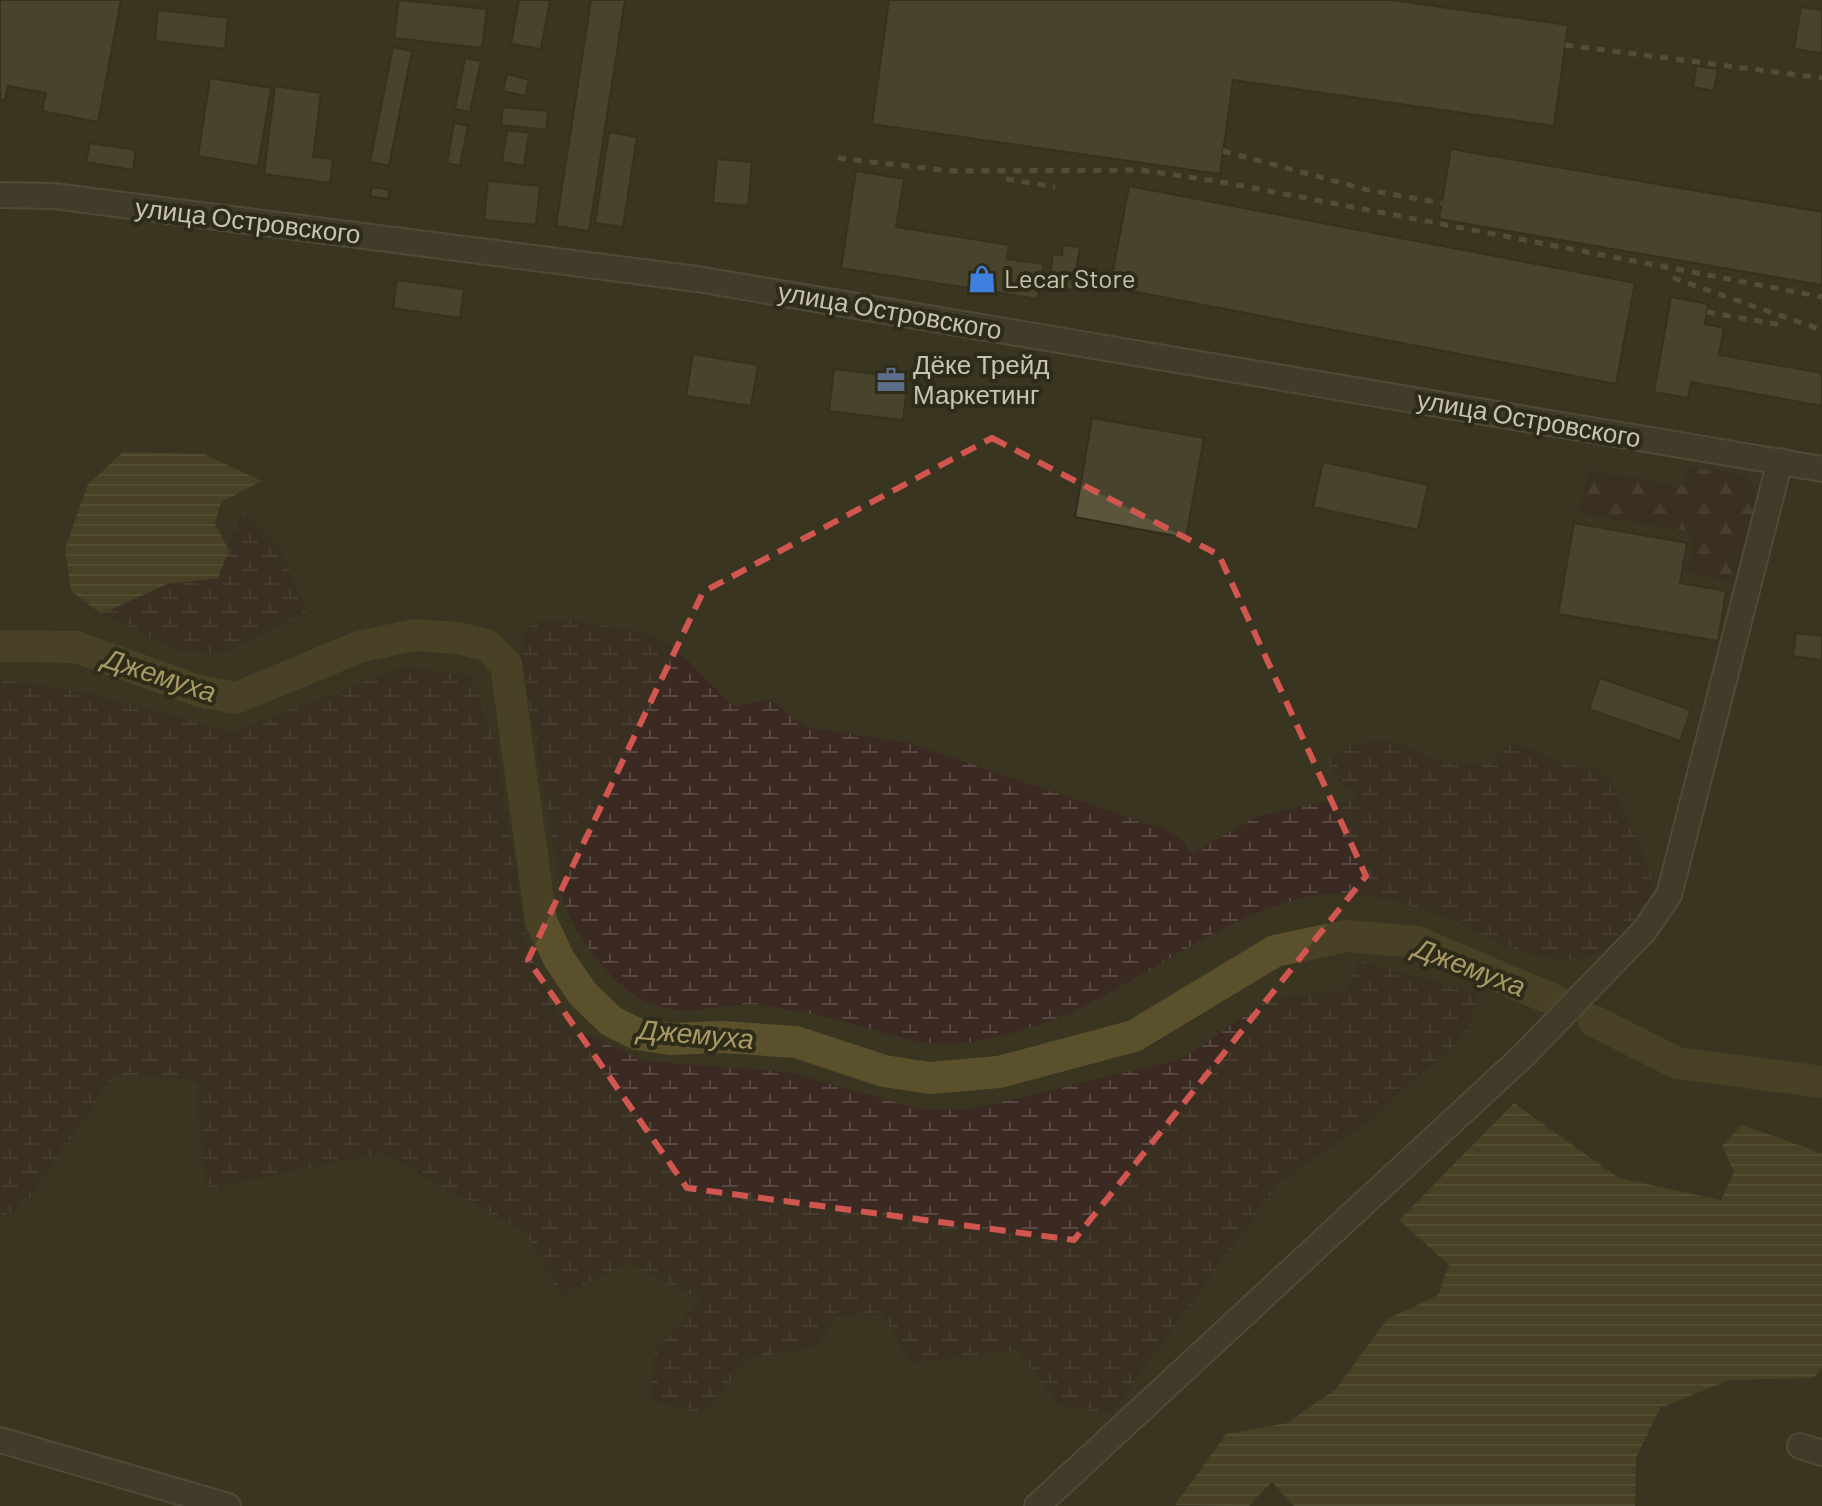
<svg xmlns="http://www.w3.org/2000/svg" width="1822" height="1506" viewBox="0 0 1822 1506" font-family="Barlow,sans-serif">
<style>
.forest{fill:url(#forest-firs)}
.wetland{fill:url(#wetland-marsh)}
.water{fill:url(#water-rules)}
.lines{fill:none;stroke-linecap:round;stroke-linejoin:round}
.river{stroke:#5a502c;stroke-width:32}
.building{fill:#5a553b;stroke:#312d1b;stroke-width:2}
.minor-casing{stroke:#686451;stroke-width:28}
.minor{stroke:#4a4634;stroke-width:24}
.rail{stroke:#726c55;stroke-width:5;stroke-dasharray:8 8;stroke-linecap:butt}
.marked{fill:none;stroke:#d25650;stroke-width:6;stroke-dasharray:16 10;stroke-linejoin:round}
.labels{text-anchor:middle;stroke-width:8;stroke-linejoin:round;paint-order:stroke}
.street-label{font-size:26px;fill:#c7c3ae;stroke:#2f2b19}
.poi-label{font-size:26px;fill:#c7c3ae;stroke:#2f2b19;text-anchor:start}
.water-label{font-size:28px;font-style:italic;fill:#a89a65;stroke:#2f2b19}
</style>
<defs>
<pattern id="forest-firs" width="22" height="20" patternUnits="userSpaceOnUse" patternTransform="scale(2)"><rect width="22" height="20" fill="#3b2a22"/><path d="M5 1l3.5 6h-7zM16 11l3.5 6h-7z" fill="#564740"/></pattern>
<pattern id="wetland-marsh" width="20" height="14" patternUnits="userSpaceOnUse" patternTransform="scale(2)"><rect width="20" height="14" fill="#3b2a22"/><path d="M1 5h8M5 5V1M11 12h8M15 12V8" fill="none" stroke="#564740"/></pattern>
<pattern id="water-rules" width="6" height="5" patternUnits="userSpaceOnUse" patternTransform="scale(2)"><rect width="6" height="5" fill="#5a502c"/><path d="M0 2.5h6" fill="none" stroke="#706848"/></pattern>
</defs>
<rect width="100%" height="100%" fill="#3a3520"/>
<path class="forest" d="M1687 467 1747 474 1759 497 1739 583 1688 573 1693 532 1578 513 1588 469 1683 486Z"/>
<path class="wetland" d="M241 511 279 548 308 611 224 653 182 651 101 614 167 584 218 577Z
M568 620 644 632 676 648 733 706 771 700 805 727 909 743 1163 829 1185 842 1191 854 1256 817 1323 802 1352 801 1357 795 1336 779 1328 759C1351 740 1381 736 1410 748 1419 751 1429 758 1438 760 1453 764 1470 761 1488 765 1512 732 1523 745 1552 760 1570 769 1593 761 1609 778 1615 785 1652 874 1653 882 1653 900 1629 929 1617 940 1562 992 1476 925 1421 909 1389 899 1353 890 1319 895 1229 907 1132 992 1044 1023 1003 1037 958 1049 916 1041 879 1034 844 1019 806 1013 787 1010 765 1003 746 1004 714 1007 683 1016 651 1004 616 991 574 935 563 900 556 876 554 848 550 823 540 766 530 708 520 651L525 632 535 622Z
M406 666 469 675 496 741 527 948 562 1024 644 1061 787 1072 921 1109 967 1110 1182 1059 1271 998 1348 989 1358 960 1478 994 1468 1032 1366 1124 1280 1182 1111 1414 1060 1406 1017 1350 911 1363 882 1313 834 1318 817 1347 749 1358 703 1414 650 1401 655 1349 701 1300 628 1263 561 1296 525 1232 381 1153 207 1189 194 1079 115 1075 29 1198 0 1219V679L93 694 233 732Z"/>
<path class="water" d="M123 452 204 454 262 481 221 502 215 523 229 551 218 578 167 584 101 614 71 591 65 549 88 484Z
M1514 1103 1619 1178 1721 1200 1734 1172 1722 1146 1741 1125 1822 1153V1369L1813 1378 1730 1380 1660 1408 1636 1458 1635 1506H1294L1272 1482 1249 1506 1175 1505 1226 1434 1287 1423 1336 1389 1387 1319 1438 1295 1449 1265 1399 1220Z"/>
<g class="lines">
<path class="river" d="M0 646 76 647 199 691 236 698 359 647 413 635 458 638 487 645 506 665 541 921 559 959 583 994 611 1021 637 1034 670 1039 722 1037 796 1042 884 1071 930 1078 999 1072 1134 1036 1275 951 1347 936 1417 942 1556 1001
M1594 1021 1677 1063 1822 1082"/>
</g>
<path class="building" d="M0 0H121L98 122 42 111 46 93 8 86 5 100 0 99Z
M399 0 487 9 482 48 394 38Z
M519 0H550L541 49 511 44Z
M591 0H625L589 231 556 226Z
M889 0H1392L1568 25 1554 126 1233 80 1220 174 872 124Z
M1801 7 1822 10V53L1794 49Z
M158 10 228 18 225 49 155 41Z
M393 47 412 51 389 166 370 162Z
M465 58 481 61 470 112 455 109Z
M1696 66 1718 69 1714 91 1693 87Z
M507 74 529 80 525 96 503 91Z
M210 78 271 88 258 166 198 156Z
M275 86 321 93 313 157 333 159 330 183 264 174Z
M503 107 548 111 546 130 501 125Z
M454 123 468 126 460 166 447 163Z
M507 130 529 133 524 166 502 162Z
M609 132 637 137 623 227 595 223Z
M90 143 136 150 133 170 86 162Z
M1451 149 1822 212V285L1439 219Z
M717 159 752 162 748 206 713 203Z
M856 171 904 179 896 227 1009 245 1007 259 1044 264 1038 299 841 268Z
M488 181 540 186 536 225 484 220Z
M1129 186 1635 283 1616 384 1110 287Z
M372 187 389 190 388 199 370 196Z
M1063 245 1080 247 1073 290 1057 288 1058 281 1049 279 1053 254 1062 255Z
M397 280 464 289 460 318 393 308Z
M1671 297 1708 304 1705 324 1724 328 1719 355 1822 373V406L1691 382 1688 398 1654 392Z
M693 354 758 365 751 406 686 396Z
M834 369 908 378 903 420 829 411Z
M1092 418 1204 438 1186 538 1075 517Z
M1323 462 1428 485 1418 530 1313 507Z
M1574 523 1687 543 1680 583 1726 591 1718 641 1558 614Z
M1796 633 1822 636V660L1793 656Z
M1600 678 1691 710 1680 741 1589 709Z"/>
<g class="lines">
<defs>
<path id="minor" d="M0 195 54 196 697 279 1822 469
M0 1440 228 1506
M1800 1446 1822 1453
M1037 1506 1524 1055 1644 931 1669 895 1780 461"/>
</defs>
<use href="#minor" class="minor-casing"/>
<use href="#minor" class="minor"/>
<path class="rail" d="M1565 45 1822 78
M1223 151 1368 190 1442 203
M838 158 951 171 1141 170 1222 182 1822 297
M1006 179 1055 187
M1673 278 1822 330
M1707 312 1782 325"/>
</g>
<path d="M0 0H1822V1506H0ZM992 438 1219 555 1366 876 1074 1240 687 1188 528 960 703 592Z" fill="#3a3520" fill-opacity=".55" fill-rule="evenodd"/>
<path class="marked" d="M992 438 1219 555 1366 876 1074 1240 687 1188 528 960 703 592Z"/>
<defs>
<symbol id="shop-bare" viewBox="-9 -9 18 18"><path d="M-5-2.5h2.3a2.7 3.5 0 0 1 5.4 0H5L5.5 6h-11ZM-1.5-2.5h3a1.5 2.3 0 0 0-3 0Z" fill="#3f7fe0" stroke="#2f2b19" stroke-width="2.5" paint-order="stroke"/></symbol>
<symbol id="office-bare" viewBox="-9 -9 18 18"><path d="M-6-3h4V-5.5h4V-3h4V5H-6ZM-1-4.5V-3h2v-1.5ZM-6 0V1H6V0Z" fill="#5c6f8a" stroke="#2f2b19" stroke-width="2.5" paint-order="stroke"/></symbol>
</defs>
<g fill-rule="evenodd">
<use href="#shop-bare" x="962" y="259" width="40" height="40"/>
<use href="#office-bare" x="871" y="360" width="40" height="40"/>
</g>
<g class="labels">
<g class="street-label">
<text transform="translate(248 221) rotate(7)" y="9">улица Островского</text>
<text transform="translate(890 311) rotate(10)" y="9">улица Островского</text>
<text transform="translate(1529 419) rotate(10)" y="9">улица Островского</text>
</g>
<g class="poi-label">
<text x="1004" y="288">Lecar Store</text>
<text x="913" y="374">Дёке Трейд<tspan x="913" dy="30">Маркетинг</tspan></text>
</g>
<g class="water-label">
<text transform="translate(160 675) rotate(18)" y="10">Джемуха</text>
<text transform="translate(1470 967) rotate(21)" y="10">Джемуха</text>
<text transform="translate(696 1034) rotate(5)" y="10">Джемуха</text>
</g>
</g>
</svg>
